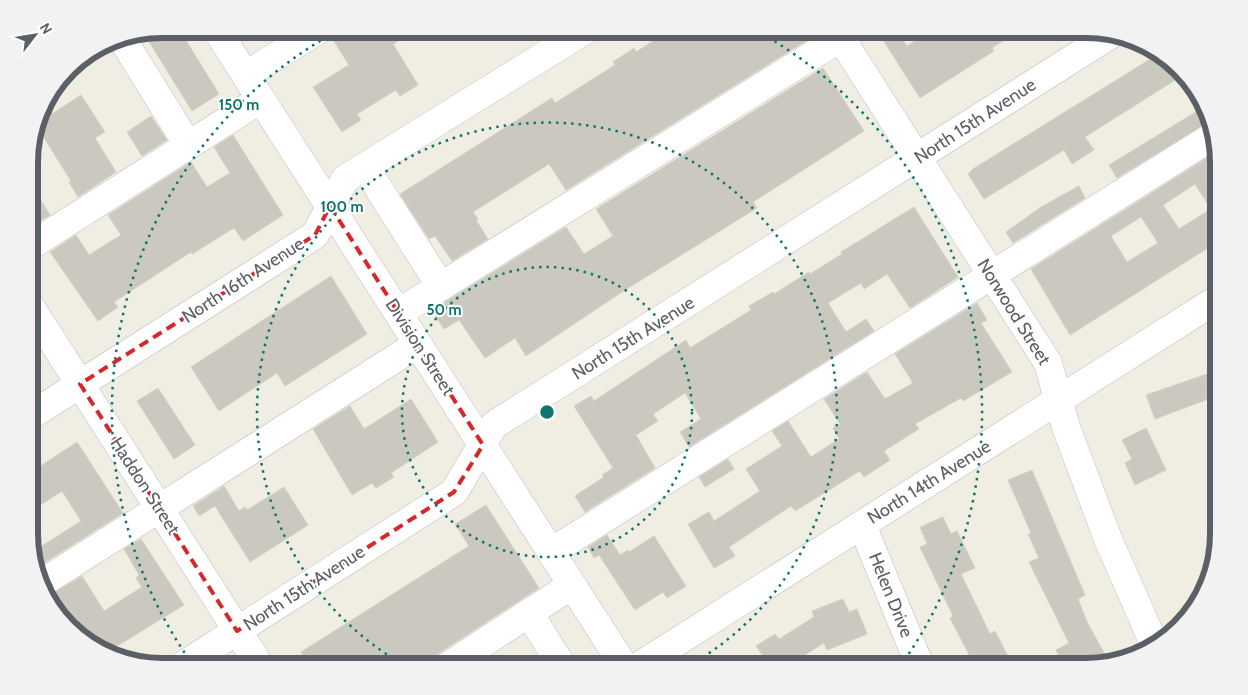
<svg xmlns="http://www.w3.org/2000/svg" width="1248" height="695" viewBox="0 0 1248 695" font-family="Cabin,sans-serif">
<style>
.building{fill:#cbc8c0;stroke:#d5d1c1;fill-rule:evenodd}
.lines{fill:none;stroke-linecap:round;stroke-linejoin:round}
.minor-casing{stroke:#bbbdc4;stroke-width:29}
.minor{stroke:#fff;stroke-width:28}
.marked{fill:none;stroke:#d62828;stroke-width:4;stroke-dasharray:10 6;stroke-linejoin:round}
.ring{fill:none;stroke:#0f766e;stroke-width:2.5;stroke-dasharray:2.5 5}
.labels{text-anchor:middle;stroke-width:4;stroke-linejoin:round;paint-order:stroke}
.street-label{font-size:18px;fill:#5b5f66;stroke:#fff}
.rim{fill:none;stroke:#5b5f66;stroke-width:6}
.centre{fill:#0f766e;stroke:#fff;stroke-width:2.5}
.ring-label{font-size:15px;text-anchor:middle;font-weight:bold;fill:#0f766e;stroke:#fff;stroke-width:4;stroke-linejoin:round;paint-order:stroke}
</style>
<rect width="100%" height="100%" fill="#f0eee3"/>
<path class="building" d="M162 29H179L219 94 192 111 143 32Z
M342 29H417L393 44 418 85 400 96 396 90 357 114 361 120 342 132 313 87 349 65 332 38Z
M672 29H798L806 41 566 190 549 164 473 212 478 219 476 220 488 239 452 261 435 236 429 239 400 194 552 98 555 103 615 65 613 62 634 48 636 52Z
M876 29H896L907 46 933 29H1021L992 48 994 51 920 98Z
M1160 53 1183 75 1085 137 1094 150 1072 164 1064 150 984 199 968 174 973 169Z
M823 68 864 131 753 202 757 208 625 290 526 356 515 338 485 358 459 320 444 329 432 310 566 227 584 254 613 236 596 209Z
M81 95 105 132 95 138 116 172 78 197 69 182 71 181 36 125 39 114 49 108 52 114Z
M1204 107 1208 122 1117 178 1109 165Z
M151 116 167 140 142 156 127 132Z
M233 135 283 215 243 241 234 228 192 254 191 252 114 302 118 307 98 321 50 252 76 235 89 255 121 235 108 215 191 162 207 187 230 173 214 147Z
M1218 151 1219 241 1070 335 1031 269ZM1195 184 1211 209 1179 229 1163 205ZM1141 217 1158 243 1127 262 1111 236Z
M30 183 50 215 33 225 30 220Z
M1079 186 1085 198 1013 243 1006 232 1041 207Z
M914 207 958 277 910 308 887 274 864 289 861 283 828 303 846 332 866 319 874 331 689 447 680 432 701 419 685 393 653 414 658 421 636 435 655 468 585 512 575 496 604 477 602 475 613 468 574 406 591 396 594 401 686 340 690 348 751 310 749 306 773 292 774 294 809 272 810 274 842 254 841 252Z
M331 276 367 334 285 386 277 373 219 411 191 367Z
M977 303 987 320 981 323 1012 372 963 401 961 398 915 424 919 429 884 451 890 460 864 477 860 471 795 511 791 506 729 547 735 556 714 568 688 524 709 512 714 521 760 491 746 469 782 446 772 431 788 421 811 457 839 439 833 428 840 424 824 399 867 372 885 399 913 383 895 354Z
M1219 370V395L1155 419 1146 395Z
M158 388 195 445 174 459 137 401Z
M411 399 438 442 391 473 394 477 376 488 372 483 352 495 313 429 350 406 364 429Z
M1146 428 1166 470 1135 485 1125 463 1132 459 1122 440Z
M77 442 123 513 36 568 31 553 81 521 62 491 42 504 30 484V473Z
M728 459 734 469 705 487 699 477Z
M1032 470 1085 595 1078 599 1087 622 1109 662 1095 666H1064L1056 650 1069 643 1029 562 1039 558 1028 534 1031 533 1008 480Z
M224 486 239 511 245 507 247 510 284 487 308 525 250 562 215 506 199 516 193 506Z
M486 505 539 588 439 653 434 659 432 666H310L301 652 469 546 455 524Z
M943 517 951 534 957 531 975 568 961 574 990 634 995 631 1013 666H975L950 618 953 616 920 547 927 544 920 527Z
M607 535 620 555 628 550 629 552 654 536 686 586 667 598 663 592 635 610 599 555 594 558 588 547Z
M141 539 184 605 109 651 95 649 51 607 47 597 82 576 104 611 142 587 136 578 139 575 124 549Z
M843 599 849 612 857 609 867 634 827 650 824 643 787 666H747L763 656 756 646 775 634 779 639 814 617 812 611Z
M492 656 499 666H476Z"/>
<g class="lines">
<defs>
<path id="minor" d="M216 29 624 666
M835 29 1048 363 1066 427 1108 539 1155 646
M121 37 188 145
M246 75 320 29
M365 167 441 287
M30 246 261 99
M30 306 260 666
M398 313 855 29
M30 416 315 235 345 179 587 29
M862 525 920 666
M551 552 1213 136
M42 583 418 344
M529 613 562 666
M182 666 454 492 494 425 1110 35
M448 666 572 585
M639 666 1219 298"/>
</defs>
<use href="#minor" class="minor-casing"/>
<use href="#minor" class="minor"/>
</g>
<path class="marked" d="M330 206 483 445 454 492 237 631 80 384 315 235Z"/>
<g class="ring">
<circle cx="547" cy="412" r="145"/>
<path d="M406 666A290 290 0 1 1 688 666"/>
<path d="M193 665A435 435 0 0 1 339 30M755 30A435 435 0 0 1 901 665"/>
</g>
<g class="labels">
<g class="street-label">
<text transform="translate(975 121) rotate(-33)" y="6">North 15th Avenue</text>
<text transform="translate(243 280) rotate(-33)" y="6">North 16th Avenue</text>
<text transform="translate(1014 312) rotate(58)" y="6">Norwood Street</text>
<text transform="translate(633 338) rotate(-32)" y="6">North 15th Avenue</text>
<text transform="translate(420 347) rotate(57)" y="6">Division Street</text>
<text transform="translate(929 482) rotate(-32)" y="6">North 14th Avenue</text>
<text transform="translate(145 486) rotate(57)" y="6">Haddon Street</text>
<text transform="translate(304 588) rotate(-33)" y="6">North 15th Avenue</text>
<text transform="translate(891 595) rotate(68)" y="6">Helen Drive</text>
</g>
</g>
<path d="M0 0H1248V695H0ZM162 38H1086A124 124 0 0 1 1210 162V534A124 124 0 0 1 1086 658H162A124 124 0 0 1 38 534V162A124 124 0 0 1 162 38Z" fill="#f2f2f3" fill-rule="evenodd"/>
<path class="rim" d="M162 38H1086A124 124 0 0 1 1210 162V534A124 124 0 0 1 1086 658H162A124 124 0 0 1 38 534V162A124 124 0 0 1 162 38Z"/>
<circle cx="547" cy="412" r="8" class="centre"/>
<g class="ring-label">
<text x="239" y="110">150 m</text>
<text x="342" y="212">100 m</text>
<text x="444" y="315">50 m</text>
</g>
<g transform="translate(35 35) rotate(59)" stroke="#ffffff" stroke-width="4" paint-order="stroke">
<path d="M0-4L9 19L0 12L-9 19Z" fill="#5b5f66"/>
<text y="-8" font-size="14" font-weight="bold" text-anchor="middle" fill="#5b5f66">N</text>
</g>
</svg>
